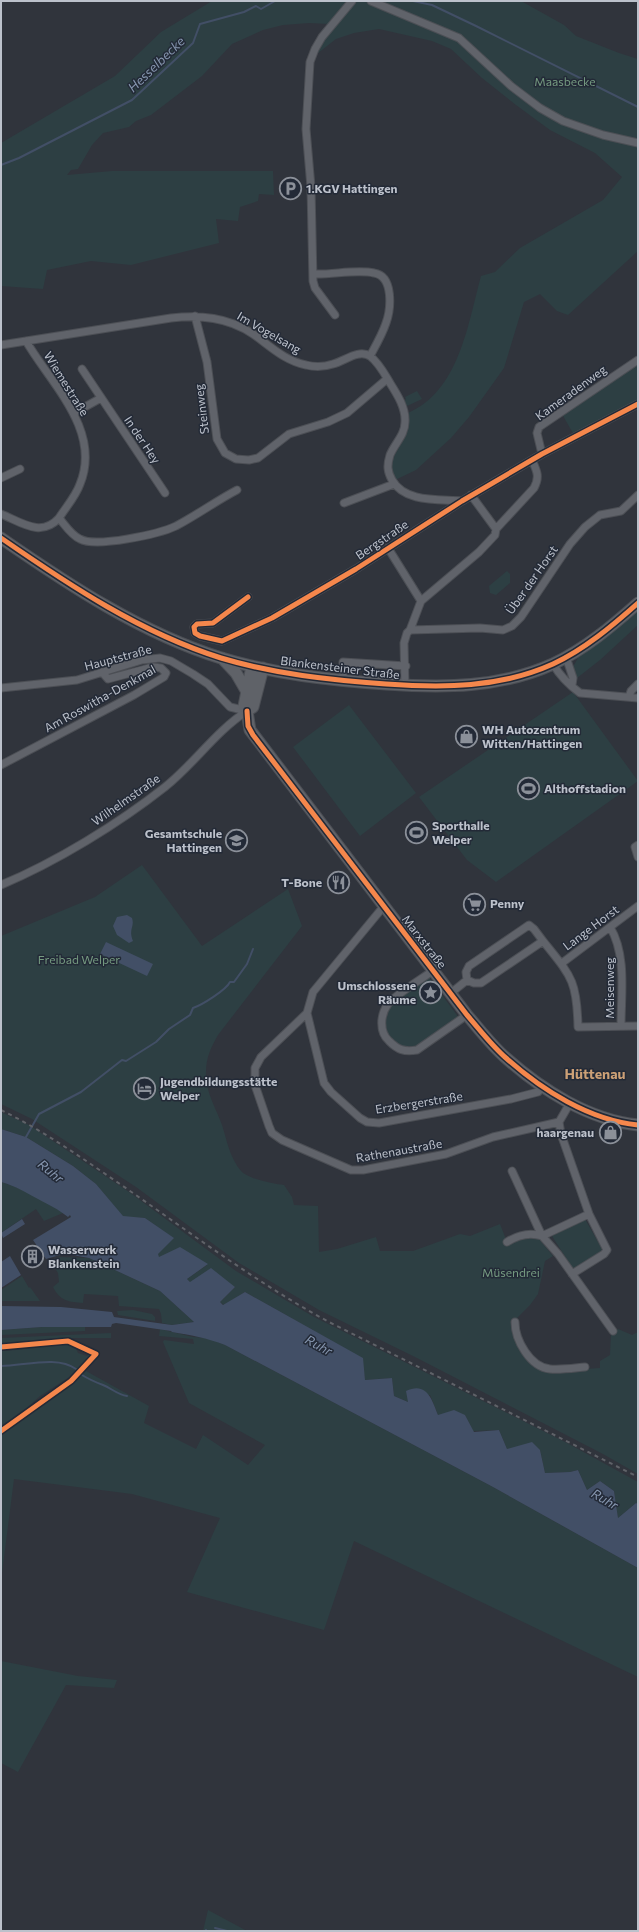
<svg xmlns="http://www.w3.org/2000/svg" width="639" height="1932" viewBox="0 0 639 1932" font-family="Commissioner,sans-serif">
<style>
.green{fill:#2d3f43}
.water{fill:#424f66}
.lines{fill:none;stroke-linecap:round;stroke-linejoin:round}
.stream{stroke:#424f66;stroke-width:2}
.street-casing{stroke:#4c4f55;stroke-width:9}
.secondary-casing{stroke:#4c4f55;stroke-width:13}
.street{stroke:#60636a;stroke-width:7}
.secondary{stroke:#5f6268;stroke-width:11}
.rail{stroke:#5f6268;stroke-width:2;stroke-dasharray:4 4;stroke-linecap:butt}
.cycleway-casing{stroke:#232a37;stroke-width:8}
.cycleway{stroke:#f5874c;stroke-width:5}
.labels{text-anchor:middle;stroke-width:3;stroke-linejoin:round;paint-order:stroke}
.park-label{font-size:12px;fill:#759a80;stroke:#232a37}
.poi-label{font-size:12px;font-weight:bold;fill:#bcc1cb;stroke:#232a37;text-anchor:start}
.street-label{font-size:12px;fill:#bcc1cb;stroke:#232a37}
.water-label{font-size:13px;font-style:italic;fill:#8696af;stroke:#232a37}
.quarter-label{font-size:14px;font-weight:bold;fill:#cca076;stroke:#232a37}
</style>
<rect width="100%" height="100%" fill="#30343c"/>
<path class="green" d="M212 1H521L564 25 576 36 619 53 638 59V251L568 315 557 311 540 294 524 302 504 368 469 417 451 438 416 470 395 480C386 459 399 452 406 434 409 427 409 420 408 413 459 391 468 324 481 276L495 272 520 248 603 200 622 177 595 153 550 130 516 105 482 78 451 49 432 41 379 29 354 33 336 39 313 57 329 24 309 23 283 25 263 30 232 44 202 76 151 115 136 121 129 127 103 133 92 145 78 169 71 170 67 175 112 171H273L274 195 259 194 258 201 240 207 238 221 216 219 219 243 131 265 91 261 47 270 43 289 1 286V143L115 76 161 32Z
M638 363V402L574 435 562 414Z
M417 391 422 399 407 406 404 401 406 399 405 397Z
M507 571 510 574V583L496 595 490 593 489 586Z
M638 609V625L600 660 577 678 573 667 579 656Z
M573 692 638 781 496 882 467 860 419 797Z
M349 705 416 793 360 836 293 747Z
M142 865 202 946 288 889 302 926 218 1035C211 1047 206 1058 206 1072 205 1091 216 1108 222 1125 227 1141 230 1158 241 1171 248 1179 274 1184 284 1185L292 1197 294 1205 318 1206 319 1252 337 1249 376 1237 380 1251H413L460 1234 470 1236 500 1224 507 1242 524 1237 539 1239 553 1256 545 1261 538 1294 530 1305 511 1324C525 1380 553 1371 600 1368V1361L610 1355 611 1334 618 1329 632 1335 638 1332V1474L603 1454 415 1357 319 1310 239 1263 136 1187 32 1119 1 1104V936L95 897Z
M428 976 459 1018 416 1049 397 1046 387 1036 383 1021 391 1005Z
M1 1112 29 1125 129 1192 236 1271 314 1317 567 1443 638 1482V1504L636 1503 618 1518 614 1491 600 1481 587 1490 578 1470 570 1472 545 1473 540 1450 507 1449 499 1430 473 1431 465 1415H438L430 1395 408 1402 394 1396 392 1378 365 1380 362 1358 245 1292 224 1305 220 1302 235 1287 190 1282 187 1279 207 1265 159 1257 157 1254 173 1238 145 1218 123 1217 96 1184 73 1166 26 1137 1 1129Z
M1 1182C22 1188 46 1200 63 1213L44 1221 36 1209 1 1233Z
M585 1219 602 1249C598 1259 582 1266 573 1269L552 1236Z
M60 1257 89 1258 160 1291 194 1322 172 1325 162 1323 161 1314 159 1309 119 1306 118 1296 84 1294 83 1303C69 1302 60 1301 53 1287L59 1282 58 1273 50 1261Z
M22 1276 29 1288 30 1287 40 1301H1V1290Z
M133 1310 152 1314 155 1317V1321L118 1315 117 1311Z
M42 1327H85V1331L1 1335V1330Z
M160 1329 193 1337 208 1338 225 1345 493 1487 638 1568V1677L354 1541 324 1630 187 1592 220 1518 132 1494 14 1479 1 1581V1432L75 1381 86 1371 149 1406 144 1423 196 1449 203 1435 248 1465 265 1445 189 1403 163 1342 164 1340 194 1344 193 1339 159 1336Z
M111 1333V1338H73L71 1340 1 1346V1338Z
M63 1343 75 1346 78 1353 87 1356 90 1354 92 1356 77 1372 40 1396 20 1414 1 1428V1351L16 1350Z
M1 1661 78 1676 117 1680 114 1688 66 1685 18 1772 1 1763Z
M208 1910 247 1931H203Z"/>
<path class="water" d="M127 915 132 918C135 927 128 929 133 941L129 943 117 935 113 926 117 917Z
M106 942 153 964 147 976 100 954Z
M1 1129 26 1137 73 1166 96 1184 123 1216 145 1218 174 1238 158 1254 159 1257 180 1247 208 1264 187 1279 190 1282 211 1268 235 1287 220 1302 223 1305 245 1292 363 1358 365 1380 392 1378 394 1396 408 1402 406 1391C427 1381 432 1400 438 1415L454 1410 465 1415 474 1432 499 1430 507 1449 532 1442 540 1450 545 1473 570 1472 578 1470 587 1490 600 1481 614 1491 618 1518 636 1503 638 1504V1568L493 1487 225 1345C207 1338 190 1335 172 1332L171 1331 116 1323 112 1324 111 1327H42L1 1330V1306L61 1307 112 1312 114 1317 172 1325 194 1322 160 1291 89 1258 72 1255H60L46 1259 33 1240 71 1217 70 1215 68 1217C58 1209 49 1205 38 1199 23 1191 18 1187 1 1182Z
M22 1219 25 1224 3 1238 1 1233Z
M10 1256 21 1275 1 1288V1262Z"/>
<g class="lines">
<path class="stream" d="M413 1 432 5 476 26 638 107
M1 165 19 158 132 100 193 43 200 24 244 12 256 6 261 9 275 1
M26 1137 39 1114 81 1092 122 1060 126 1061 156 1042 169 1029 190 1015 193 1008C202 1005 226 990 230 982H234L247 964 253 949
M1 1366C24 1366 57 1355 76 1369
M82 1375C90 1380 95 1382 103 1385 111 1388 118 1395 127 1396
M215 1928 227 1931
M206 1931V1930"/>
<defs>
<path id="street" d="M371 1 459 38 511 86 540 108 563 121 603 135 638 143
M335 315 315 288 313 281 311 187 306 129 310 62 315 49 322 37 352 1
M195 316 207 362 217 439 225 453 236 459 249 460 258 458 289 434 328 422 347 413 387 379
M26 341C51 384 102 430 80 484 76 496 66 507 59 518 65 525 71 535 80 539 96 548 159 534 176 526 197 515 216 501 237 490
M1 345 171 318C200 315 228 317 253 334 270 346 285 361 306 365 314 367 324 367 333 364 345 361 358 349 370 356 376 345 382 335 386 323 391 309 394 276 374 273 357 269 332 275 313 274
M370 356C379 363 384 373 390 383 397 394 406 408 405 422 405 435 395 443 390 455 387 465 387 471 392 480 405 503 439 499 462 501
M82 369 165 493
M74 413 101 398
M542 454 537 433 539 427 638 360
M1 478 20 469
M471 495 496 529
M344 503 394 484
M1 514C21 522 41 538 59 518
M388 548 421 601
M248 597 213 623 197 624 194 627 195 633 200 636 222 641 272 618 356 569 462 501 542 454 638 404
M410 630 421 601 479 552 495 535 496 529 534 488C540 477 537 471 532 460
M566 657 573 678 572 685
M553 664C560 676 569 685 580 693L638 698
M343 680V662L406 666
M405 685 404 643 407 633 410 630 480 628 503 630 512 626 521 617 570 544 585 527 600 515 621 511 638 495
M1 688 77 680 142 660 160 658 171 661 193 674 208 684 230 707 247 711
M629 697 631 691 638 684
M1 765 134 695 164 677 166 673 161 668 153 667 108 679 102 672
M638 845 635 847 638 857
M1 885C56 862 118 824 165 787 194 764 216 731 247 711
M384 906 313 992 307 1013 324 1083 331 1092 360 1118 367 1122 379 1123 511 1099 538 1092 543 1087
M529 925 534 929 543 941 481 983H474L467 980 466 972 469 966Z
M610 927C627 955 621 995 621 1026
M543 941C571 976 577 980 578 1027L638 1026
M562 963 638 906
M434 970C423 978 395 995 388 1004 380 1015 379 1032 389 1041 398 1050 404 1052 417 1050L467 1015
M451 993 467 980
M307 1013 261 1057 255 1068V1085L269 1126 272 1133 282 1140 351 1170H363L446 1154 493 1137 559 1122
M570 1103 559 1122 561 1134 589 1214 607 1250 604 1254 572 1274
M589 1214 542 1236 558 1254 613 1331
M507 1242C518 1235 530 1232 542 1236L512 1171
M515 1322C515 1340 530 1367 550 1369 561 1370 574 1368 585 1367"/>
<path id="secondary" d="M1 538C69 585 141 633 221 658 274 674 330 680 386 684 443 688 500 688 553 664 585 649 612 626 638 603
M222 658 236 673 247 692
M252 666 244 706 247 711 250 730 467 1015C480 1030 492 1046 506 1058 542 1090 589 1120 638 1125
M247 711 253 707 263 668"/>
</defs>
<use href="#street" class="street-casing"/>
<use href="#secondary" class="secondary-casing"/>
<use href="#street" class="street"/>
<use href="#secondary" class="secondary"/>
<path class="rail" d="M1 1110C42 1130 79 1156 117 1182 187 1230 255 1282 329 1322L638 1477"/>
<defs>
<path id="cycleway" d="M1 538C69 585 141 633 221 658 274 674 330 680 386 684 443 688 500 688 553 664 585 649 612 626 638 603
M248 597 213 623 197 624 194 627 195 633 200 636 222 641 272 618 356 569 462 501 542 454 638 404
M247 711 248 726 253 735 467 1015C480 1030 492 1046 506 1058 542 1090 589 1120 638 1125
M1 1347 68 1341 96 1354 71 1381 1 1431"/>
</defs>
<use href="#cycleway" class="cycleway-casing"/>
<use href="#cycleway" class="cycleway"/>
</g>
<defs>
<symbol id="parking-ring" viewBox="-11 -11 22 22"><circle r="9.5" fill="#232a37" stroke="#8b9099" stroke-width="1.5"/><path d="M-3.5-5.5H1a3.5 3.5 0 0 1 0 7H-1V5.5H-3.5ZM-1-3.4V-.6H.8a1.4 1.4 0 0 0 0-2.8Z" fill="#8b9099"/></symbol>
<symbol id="shop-ring" viewBox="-11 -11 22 22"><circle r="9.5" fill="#232a37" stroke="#8b9099" stroke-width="1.5"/><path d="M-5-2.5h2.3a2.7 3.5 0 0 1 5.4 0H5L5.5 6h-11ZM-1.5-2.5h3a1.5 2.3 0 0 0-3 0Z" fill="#8b9099"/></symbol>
<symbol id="stadium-ring" viewBox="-11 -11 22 22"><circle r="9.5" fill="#232a37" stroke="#8b9099" stroke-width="1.5"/><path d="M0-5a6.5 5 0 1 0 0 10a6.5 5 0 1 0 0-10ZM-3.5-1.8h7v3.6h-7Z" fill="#8b9099"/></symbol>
<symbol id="school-ring" viewBox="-11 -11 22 22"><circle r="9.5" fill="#232a37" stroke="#8b9099" stroke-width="1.5"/><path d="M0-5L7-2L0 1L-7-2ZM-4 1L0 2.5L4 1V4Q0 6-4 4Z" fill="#8b9099"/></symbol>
<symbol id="restaurant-ring" viewBox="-11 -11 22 22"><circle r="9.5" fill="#232a37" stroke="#8b9099" stroke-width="1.5"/><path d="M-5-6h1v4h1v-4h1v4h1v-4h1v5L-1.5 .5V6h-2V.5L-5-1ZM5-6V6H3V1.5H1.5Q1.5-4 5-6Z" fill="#8b9099"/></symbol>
<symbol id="supermarket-ring" viewBox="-11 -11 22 22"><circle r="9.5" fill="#232a37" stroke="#8b9099" stroke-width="1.5"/><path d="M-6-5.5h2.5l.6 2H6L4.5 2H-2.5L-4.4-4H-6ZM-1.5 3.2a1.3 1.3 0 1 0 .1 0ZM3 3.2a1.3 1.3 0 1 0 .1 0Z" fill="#8b9099"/></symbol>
<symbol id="sight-ring" viewBox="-11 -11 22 22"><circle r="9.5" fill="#232a37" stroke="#8b9099" stroke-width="1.5"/><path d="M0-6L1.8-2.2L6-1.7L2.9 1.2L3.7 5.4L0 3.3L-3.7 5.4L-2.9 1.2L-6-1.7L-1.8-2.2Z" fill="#8b9099"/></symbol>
<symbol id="hotel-ring" viewBox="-11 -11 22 22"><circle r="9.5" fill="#232a37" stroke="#8b9099" stroke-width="1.5"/><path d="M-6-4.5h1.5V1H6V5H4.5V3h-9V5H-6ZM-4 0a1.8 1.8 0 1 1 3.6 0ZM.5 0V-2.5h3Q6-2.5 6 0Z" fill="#8b9099"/></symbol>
<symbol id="building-ring" viewBox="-11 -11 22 22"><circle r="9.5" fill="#232a37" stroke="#8b9099" stroke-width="1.5"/><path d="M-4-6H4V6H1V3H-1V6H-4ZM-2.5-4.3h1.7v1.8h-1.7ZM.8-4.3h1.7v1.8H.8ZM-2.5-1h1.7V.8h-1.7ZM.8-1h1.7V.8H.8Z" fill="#8b9099"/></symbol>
</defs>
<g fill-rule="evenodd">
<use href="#parking-ring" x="278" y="176" width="25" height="25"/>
<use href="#shop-ring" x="454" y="724" width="25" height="25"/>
<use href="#stadium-ring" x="516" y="776" width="25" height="25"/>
<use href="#stadium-ring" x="404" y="820" width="25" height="25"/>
<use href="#school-ring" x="224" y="828" width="25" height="25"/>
<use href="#restaurant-ring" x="326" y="870" width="25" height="25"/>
<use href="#supermarket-ring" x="462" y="892" width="25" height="25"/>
<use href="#sight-ring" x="418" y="980" width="25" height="25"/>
<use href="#hotel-ring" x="132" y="1076" width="25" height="25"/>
<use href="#shop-ring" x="598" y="1120" width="25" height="25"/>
<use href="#building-ring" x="20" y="1244" width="25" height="25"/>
</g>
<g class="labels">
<g class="park-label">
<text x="565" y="86">Maasbecke</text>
<text x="79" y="964">Freibad Welper</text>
<text x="511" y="1277">Müsendrei</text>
</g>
<g class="poi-label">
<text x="306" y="193">1.KGV Hattingen</text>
<text x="482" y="734">WH Autozentrum<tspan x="482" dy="14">Witten/Hattingen</tspan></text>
<text x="544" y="793">Althoffstadion</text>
<text x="432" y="830">Sporthalle<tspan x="432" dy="14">Welper</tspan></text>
<text x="222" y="838" text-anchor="end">Gesamtschule<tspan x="222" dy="14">Hattingen</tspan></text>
<text x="322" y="887" text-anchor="end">T-Bone</text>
<text x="490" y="908">Penny</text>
<text x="416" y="990" text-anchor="end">Umschlossene<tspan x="416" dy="14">Räume</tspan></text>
<text x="160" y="1086">Jugendbildungsstätte<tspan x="160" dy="14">Welper</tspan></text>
<text x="594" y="1137" text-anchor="end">haargenau</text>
<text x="48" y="1254">Wasserwerk<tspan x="48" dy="14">Blankenstein</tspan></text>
</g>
<g class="street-label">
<text transform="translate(269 333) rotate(30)" y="4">Im Vogelsang</text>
<text transform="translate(66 384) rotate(58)" y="4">Wiemestraße</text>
<text transform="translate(571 393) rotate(-36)" y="4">Kameradenweg</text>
<text transform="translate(202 409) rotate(-97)" y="4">Steinweg</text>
<text transform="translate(142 440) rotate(56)" y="4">In der Hey</text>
<text transform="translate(382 540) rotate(-34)" y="4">Bergstraße</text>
<text transform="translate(532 580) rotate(-55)" y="4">Über der Horst</text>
<text transform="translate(118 658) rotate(-15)" y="4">Hauptstraße</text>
<text transform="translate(340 668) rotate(7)" y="4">Blankensteiner Straße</text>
<text transform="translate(100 699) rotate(-29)" y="4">Am Roswitha-Denkmal</text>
<text transform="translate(126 800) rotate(-35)" y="4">Wilhelmstraße</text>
<text transform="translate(591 928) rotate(-37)" y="4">Lange Horst</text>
<text transform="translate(424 942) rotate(52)" y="4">Marxstraße</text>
<text transform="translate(610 988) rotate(-90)" y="4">Meisenweg</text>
<text transform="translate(419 1103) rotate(-9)" y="4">Erzbergerstraße</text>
<text transform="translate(399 1151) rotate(-10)" y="4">Rathenaustraße</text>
</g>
<g class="water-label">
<text transform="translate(156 64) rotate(-44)" y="5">Hesselbecke</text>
<text transform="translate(51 1171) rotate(39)" y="5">Ruhr</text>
<text transform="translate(319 1345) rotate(29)" y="5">Ruhr</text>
<text transform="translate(605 1499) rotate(30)" y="5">Ruhr</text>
</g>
<g class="quarter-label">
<text x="595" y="1079">Hüttenau</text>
</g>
</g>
<rect width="639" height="1932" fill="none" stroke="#bcc1cb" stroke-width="4"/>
</svg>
